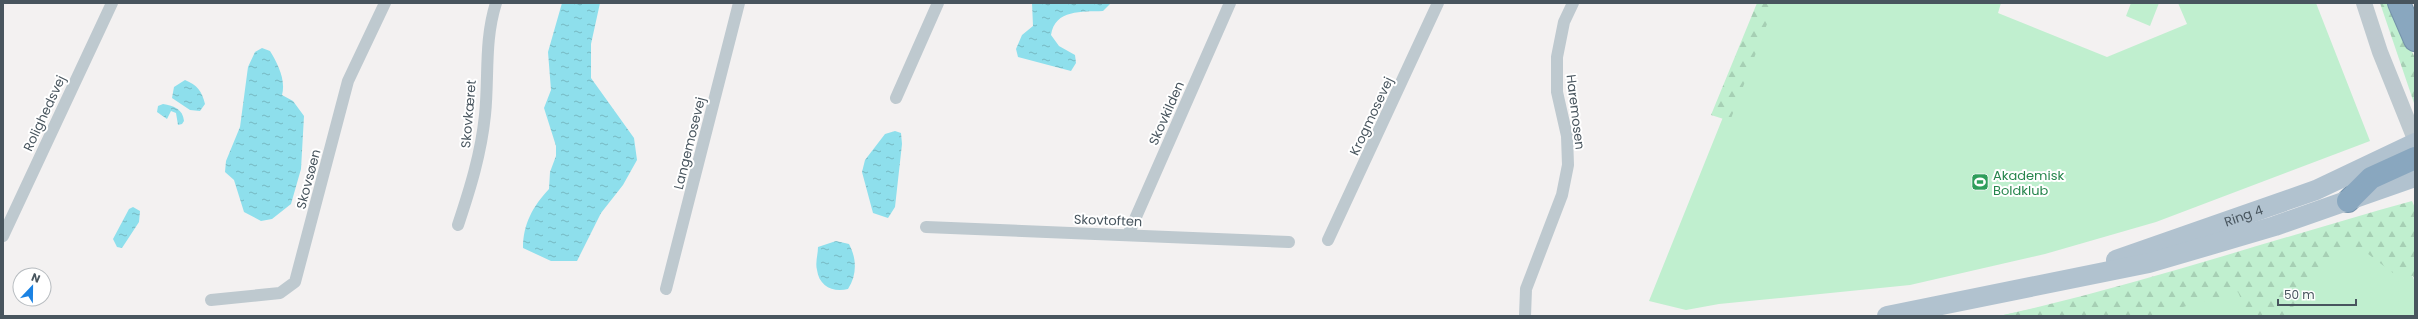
<svg xmlns="http://www.w3.org/2000/svg" width="2418" height="319" viewBox="0 0 2418 319" font-family="Poppins,sans-serif">
<style>
.green{fill:#c0efcf}
.forest{fill:url(#forest-firs)}
.water{fill:url(#water-ripples)}
.lines{fill:none;stroke-linecap:round;stroke-linejoin:round}
.motorway-casing{stroke:#7492aa;stroke-width:24}
.minor{stroke:#bec9cf;stroke-width:12}
.tertiary{stroke:#bec9cf;stroke-width:16}
.primary{stroke:#b1c2cf;stroke-width:20}
.motorway{stroke:#89a7bf;stroke-width:22}
.labels{text-anchor:middle;stroke-width:4;stroke-linejoin:round;paint-order:stroke}
.street-label{font-size:13px;fill:#48555e;stroke:#fff}
.leisure-label{font-size:13px;fill:#27864d;stroke:#fff;text-anchor:start}
</style>
<defs>
<pattern id="forest-firs" width="22" height="20" patternUnits="userSpaceOnUse"><rect width="22" height="20" fill="#c0efcf"/><path d="M5 1l3.5 6h-7zM16 11l3.5 6h-7z" fill="#a6cfb4"/></pattern>
<pattern id="water-ripples" width="26" height="14" patternUnits="userSpaceOnUse"><rect width="26" height="14" fill="#8edfec"/><path d="M2 4q2-2 4 0t4 0M15 11q2-2 4 0t4 0" fill="none" stroke="#76b8c2"/></pattern>
</defs>
<rect width="100%" height="100%" fill="#f3f1f1"/>
<path class="green" d="M1769 3H2001L1998 13 2107 57 2187 24 2178 3H2316L2370 141 2156 222 2045 254 1910 285 1719 304 1686 310 1649 301Z
M2131 3H2159L2150 26 2126 16Z
M2383 212 2415 282V316H1999L2074 300Z"/>
<path class="forest" d="M1757 3H1775L1730 121 1711 115Z
M2380 3H2390L2415 58V106Z
M2412 201 2415 208V282L2413 276 2393 273 2359 247C2318 257 2308 283 2288 316H2248L2238 292 2150 316H1999C2139 285 2274 239 2412 201Z"/>
<path class="water" d="M562 3H600L591 44V78L634 138 637 160 623 185 601 213 577 261H551L523 248C523 224 533 206 549 189L550 172 556 156V146L544 108 551 90 548 52Z
M1032 3H1111L1103 11C1082 12 1055 9 1051 35L1059 46 1075 55 1076 63 1071 71 1018 57 1016 49 1022 35 1033 26Z
M262 48 270 51C278 64 286 80 282 95L293 101 304 116 301 169 291 204 272 219 261 221 244 212 234 180 225 172 226 161 240 127 248 67 255 52Z
M185 80C197 85 202 91 205 104L200 111 190 110 172 98 174 87Z
M163 104C174 106 183 109 184 121L182 124 178 125 176 113 171 111 167 119 157 112 158 106Z
M895 131 901 133 902 144 895 207 888 218 873 213 862 172 865 160 885 134Z
M133 207 140 211 139 222 122 248 117 247 113 239 129 209Z
M836 241 849 244C857 259 857 275 848 289 833 293 819 286 817 270 815 262 818 255 818 247Z"/>
<g class="lines">
<defs>
<path id="motorway" d="M2399 3 2415 40
M2348 201 2371 178 2415 158"/>
</defs>
<use href="#motorway" class="motorway-casing"/>
<path class="minor" d="M896 98 938 3
M458 225C470 189 481 154 485 115 489 77 484 41 496 3
M926 227 1289 242
M1128 235 1230 3
M3 236 112 3
M1328 240 1438 3
M666 289 739 3
M211 300 280 293 295 282 348 81 385 3
M1525 316 1526 289 1562 195 1568 165 1567 136 1557 92V57L1564 22 1573 3"/>
<path class="tertiary" d="M2364 3 2380 52 2415 139"/>
<g class="primary">
<path id="s1" d="M2116 260 2316 190 2415 143"/>
<path d="M1887 316 2149 263 2275 226 2415 177"/>
</g>
<use href="#motorway" class="motorway"/>
</g>
<defs>
<symbol id="stadium-square" viewBox="-11 -11 22 22"><rect x="-9" y="-9" width="18" height="18" rx="4" fill="#2e9e5b" stroke="#fff"/><path d="M0-5a6.5 5 0 1 0 0 10a6.5 5 0 1 0 0-10ZM-3.5-1.8h7v3.6h-7Z" fill="#fff"/></symbol>
</defs>
<g fill-rule="evenodd">
<use href="#stadium-square" x="1970" y="172" width="20" height="20"/>
</g>
<g class="labels">
<g class="street-label">
<text transform="translate(1576 112) rotate(83)" y="5">Haremosen</text>
<text transform="translate(44 113) rotate(-65)" y="5">Rolighedsvej</text>
<text transform="translate(1166 113) rotate(-66)" y="5">Skovkilden</text>
<text transform="translate(468 114) rotate(-85)" y="5">Skovkæret</text>
<text transform="translate(1371 116) rotate(-65)" y="5">Krogmosevej</text>
<text transform="translate(689 143) rotate(-76)" y="5">Langemosevej</text>
<text transform="translate(308 179) rotate(-75)" y="5">Skovsøen</text>
<text dy="5" stroke="none"><textPath href="#s1" startOffset="135">Ring 4</textPath></text>
<text transform="translate(1108 220) rotate(2)" y="5">Skovtoften</text>
</g>
<g class="leisure-label">
<text x="1993" y="180">Akademisk<tspan x="1993" dy="15">Boldklub</tspan></text>
</g>
</g>
<rect width="2418" height="319" fill="none" stroke="#48555e" stroke-width="8"/>
<g transform="translate(32 287) rotate(22)"><circle r="19" fill="#ffffff" stroke="#b6bbbf"/>
<path d="M0-3L7 15L0 10L-7 15Z" fill="#1b82e3"/>
<text y="-6" font-size="11" font-weight="bold" text-anchor="middle" fill="#48555e">N</text>
</g>
<path d="M2278 299v6h78v-6" fill="none" stroke="#48555e" stroke-width="2"/>
<text x="2284" y="299" font-size="12" fill="#48555e" stroke="#ffffff" stroke-width="3" paint-order="stroke">50 m</text>
</svg>
